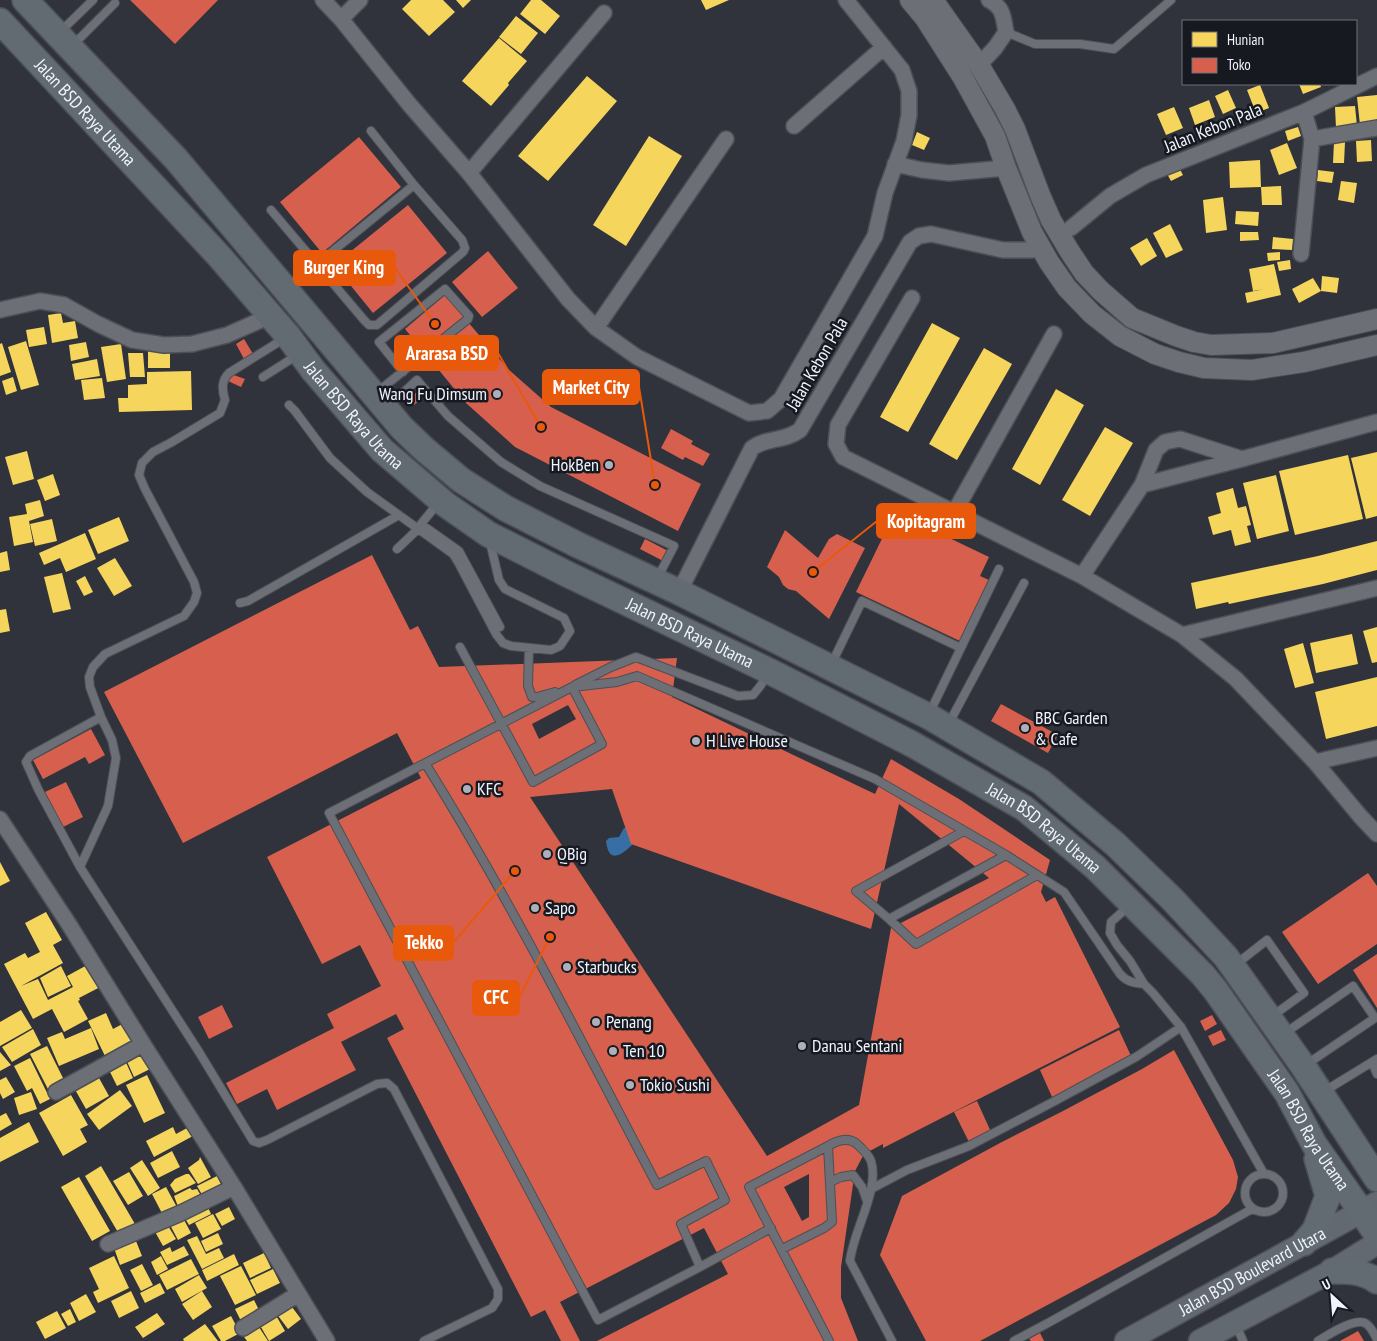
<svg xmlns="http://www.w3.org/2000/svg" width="1377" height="1341" viewBox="0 0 1377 1341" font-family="'PT Sans Narrow',sans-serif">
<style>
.water{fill:#376fa5}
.homes{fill:#f6d55c}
.shops{fill:#d6604d;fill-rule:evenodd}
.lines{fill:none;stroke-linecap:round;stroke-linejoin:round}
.service-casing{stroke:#4d4f56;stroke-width:10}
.minor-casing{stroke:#4d4f56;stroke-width:18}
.tertiary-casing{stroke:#4d4f56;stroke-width:22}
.secondary-casing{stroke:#4d4f56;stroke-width:25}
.primary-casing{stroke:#4d4f56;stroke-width:28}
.service{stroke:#6c6f76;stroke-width:8}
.minor{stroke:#6c6f76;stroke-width:15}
.tertiary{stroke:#6c6f76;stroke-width:20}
.secondary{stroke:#636970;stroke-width:22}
.primary{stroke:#636b72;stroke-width:25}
.poi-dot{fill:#adb0ba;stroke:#171920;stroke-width:2}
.labels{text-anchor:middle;stroke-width:5;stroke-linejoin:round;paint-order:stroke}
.street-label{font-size:18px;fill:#f0f4fe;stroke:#171920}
.poi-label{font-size:18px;fill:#f0f4fe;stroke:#171920;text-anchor:start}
.leader{fill:none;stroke:#e8590c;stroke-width:2}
.callout-dot{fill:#e8590c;stroke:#171920;stroke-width:2}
.callout{fill:#e8590c;stroke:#e8590c;stroke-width:2}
.callout-label{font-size:19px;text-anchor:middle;font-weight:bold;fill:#fff}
</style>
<rect width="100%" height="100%" fill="#30333b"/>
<path class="water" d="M630 827 636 841C624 853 609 867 606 841L609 838 619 837 624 828Z"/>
<path class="homes" d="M411 0H443L455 12 429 36 402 9Z
M456 0H471L463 8Z
M531 0H541L560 16 545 34 520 14Z
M701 0H729L706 10Z
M516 16 538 33 521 54 499 37Z
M499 38 527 61 508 83 509 85 491 106 462 81Z
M587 76 617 101 548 181 518 156Z
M1299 84H1320L1321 87 1303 94Z
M1260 85 1269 108 1256 113 1247 90Z
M1228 90 1236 108 1223 114 1215 96Z
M1377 95V123L1360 125 1357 97Z
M1209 100 1215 117 1195 125 1189 108Z
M1355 106 1357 126 1336 128 1335 107Z
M1174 107 1183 128 1166 135 1157 114Z
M1210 124 1213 135 1198 140 1195 129Z
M1298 127 1301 136 1288 141 1285 131Z
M917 132 930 138 924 150 912 145Z
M649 136 682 156 626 246 593 225Z
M1371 140 1372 161 1357 162 1356 141Z
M1334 142H1345L1344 163H1333Z
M1287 143 1297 168 1279 175 1270 150Z
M1260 160 1261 187 1230 188 1229 162Z
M1178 166 1183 175 1171 181 1166 172Z
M1318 170 1334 172 1332 183 1317 181Z
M1341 181 1357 183 1354 203 1338 200Z
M1281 186 1282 205H1262L1261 187Z
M1223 197 1227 230 1206 233 1203 200Z
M1236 211 1259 212 1258 226 1235 224Z
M1170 224 1183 250 1166 258 1153 233Z
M1240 232H1258L1259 240 1240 241Z
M1273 237 1293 239 1292 250 1272 249Z
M1147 238 1157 256 1141 266 1130 248Z
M1280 252V260L1268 261 1267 253Z
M1290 260 1291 269 1279 271 1277 262Z
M1274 264 1281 295 1247 303 1245 293 1264 289 1253 291 1249 269Z
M1322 276 1339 278 1337 293 1321 291Z
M1313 278 1321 291 1299 303 1292 289Z
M61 313 63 323 75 321 78 338 52 343 48 315Z
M932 323 960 338 908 432 880 417Z
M44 327 47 344 29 347 26 330Z
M26 341 39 385 21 390 8 347Z
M86 342 89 357 71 361 69 345Z
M2 343 11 372 0 376V344Z
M121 344 126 379 107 382 101 347Z
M984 348 1012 364 957 460 929 444Z
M148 351H170V368H148Z
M128 353H143L145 377H130Z
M97 359 100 376 75 380 72 364Z
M191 371 192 410 119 412 118 398H128V385L147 384V372Z
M13 377 17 391 6 395 2 381Z
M102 378 105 398 84 400 81 380Z
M1056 389 1084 405 1040 485 1012 469Z
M1105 427 1133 443 1090 516 1062 500Z
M27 451 34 479 13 485 5 457Z
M1377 452V516L1366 519 1351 458Z
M1348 455 1363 519 1295 535 1279 471Z
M53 474 60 495 45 501 37 480Z
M1276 475 1289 531 1257 539 1243 483Z
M1233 488 1238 508 1246 506 1251 525 1247 526 1251 542 1235 546 1231 530 1213 535 1208 517 1221 513 1216 493Z
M40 500 44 516 29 521 33 542 14 546 9 517 27 514 25 504Z
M119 517 129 541 98 554 88 530Z
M52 519 57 541 35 546 30 524Z
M85 533 96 559 66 572 60 558 44 565 39 553Z
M1377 541V570L1323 584 1229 604 1228 602 1196 609 1191 583 1318 556Z
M7 551 10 570 0 572V553Z
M115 558 132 586 114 596 97 568Z
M62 573 71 609 53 613 44 577Z
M85 576 93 592 84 596 76 581Z
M6 609 10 631 0 633V610Z
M1377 627V662L1372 663 1363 631Z
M1352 634 1358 664 1316 673 1310 643Z
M1303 643 1314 683 1295 688 1284 649Z
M1377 677V726L1326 739 1315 692Z
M0 862 10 881 0 886Z
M46 912 62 940 53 945 63 963 21 986 38 979 48 1000 73 987 67 976 89 964 104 985 79 998 80 1000 78 1001 88 1019 64 1032 52 1009 33 1019 4 964 25 953 28 958 40 952 25 923Z
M61 966 71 986 48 997 40 978Z
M21 1010 32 1028 0 1046V1022Z
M106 1013 113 1029 128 1021 137 1040 105 1056 88 1021Z
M91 1028 99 1049 59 1066 47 1038 62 1032 65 1039Z
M33 1029 41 1045 12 1062 2 1047Z
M47 1046 65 1082 49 1091 30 1054Z
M141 1050 150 1069 134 1077 125 1057Z
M0 1052 11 1065 0 1071Z
M30 1058 50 1099 40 1104 32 1088 27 1091 14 1066Z
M124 1058 133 1078 117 1086 107 1066Z
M147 1075 165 1113 144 1123 126 1085Z
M6 1077 15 1092 3 1099 0 1093V1080Z
M99 1078 109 1096 86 1109 73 1086 83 1080 85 1085Z
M120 1090 132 1106 99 1130 87 1114Z
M31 1092 37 1109 19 1115 14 1098Z
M71 1095 88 1125 80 1129 87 1142 63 1156 39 1113Z
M6 1113 12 1124 0 1131V1116Z
M29 1122 39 1142 0 1162V1138Z
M173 1127 176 1134 189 1127 193 1136 154 1157 146 1141Z
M172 1151 180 1167 158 1178 150 1163Z
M200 1157 211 1177 198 1184 188 1168 199 1160Z
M142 1160 160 1188 148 1196 130 1168Z
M101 1166 135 1224 119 1234 85 1176Z
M129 1172 143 1196 128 1205 113 1181Z
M186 1174H189L196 1183 175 1193 170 1185 175 1179Z
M217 1176 223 1189 204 1198 197 1186Z
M79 1177 110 1231 92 1241 61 1187Z
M166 1187 179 1211 165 1219 152 1194Z
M190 1188 192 1190 197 1189 200 1194V1197L179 1209 174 1196Z
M206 1203 211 1214 189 1225 183 1215Z
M229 1207 235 1219 222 1226 215 1214Z
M213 1214 221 1229 203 1238 195 1223Z
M182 1216 191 1233 178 1240 169 1223Z
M167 1224 176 1239 163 1246 154 1230Z
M218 1233 223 1244 206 1252 201 1241Z
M134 1236 142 1256 120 1265 113 1245Z
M197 1236 206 1254 219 1248 224 1258 202 1269 187 1240Z
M184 1246 189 1255 167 1265 160 1252 170 1247 172 1252Z
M264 1253 271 1268 250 1278 243 1263Z
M234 1254 239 1265 207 1281 202 1270Z
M114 1256 129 1288 98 1303 93 1292 99 1289 89 1268Z
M161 1256 168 1269 157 1275 151 1262Z
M191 1259 199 1274 167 1290 159 1275Z
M142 1264 153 1285 141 1291 130 1270Z
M241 1266 256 1295 235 1305 220 1276Z
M273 1269 280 1283 257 1294 250 1280Z
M199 1275 207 1288 182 1302 175 1289Z
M160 1283 165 1293 145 1303 140 1293Z
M131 1291 139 1308 119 1318 111 1301Z
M202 1291 212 1307 193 1320 182 1304Z
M86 1294 96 1312 79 1321 70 1303Z
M254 1300 260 1312 241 1321 235 1309Z
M289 1303 301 1319 288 1329 276 1313Z
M70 1309 76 1322 68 1326 61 1314Z
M57 1311 66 1328 45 1339 36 1322Z
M274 1312 285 1331 269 1341 258 1322Z
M157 1313 165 1324 143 1338 135 1327Z
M231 1316 240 1333 225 1341H221L212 1326Z
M205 1324 218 1341H184L183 1339Z
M257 1324 268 1341H247L242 1334Z"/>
<path class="shops" d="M130 0H218L175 44Z
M359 137 401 187 322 253 280 202Z
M408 205 447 253 373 313 334 265Z
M488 251 518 288 482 317 452 282Z
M445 295 507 368 551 407 701 484 678 531 515 447 466 403 405 329Z
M244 339 253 354 244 359 236 344Z
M231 374 245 379 241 387 228 381Z
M407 384 421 399 414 405 400 389Z
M671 429 693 441 691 444 710 454 703 466 685 457 683 460 661 448Z
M895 512 989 557 980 576 989 580 960 641 856 592Z
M785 530 818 558 829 539 837 534 865 548 829 619 796 591 788 589 783 585 779 577 767 567Z
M645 539 674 554 669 564 640 549Z
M372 555 410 630 418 626 439 667 677 658 672 697 875 794 891 759 959 799 1050 860 1041 892 1046 902 1055 897 1120 1027 883 1148V1144L864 1154 855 1171 841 1267V1298L858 1341H597L728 1274 704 1228 560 1302 580 1341H561L545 1310 531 1317 387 1038 404 1029 396 1014 341 1042 356 1070 277 1110 267 1089 237 1104 226 1083 334 1028 327 1014 381 986 360 945 322 964 267 857 421 778 397 733 183 843 104 692ZM568 705 576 719 539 739 532 724ZM612 789 631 844 871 929 899 804 989 878 891 928 859 1105 767 1156 530 797ZM809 1174V1217L802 1221 784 1187Z
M1001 704 1058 735 1048 753 991 721Z
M91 729 105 755 89 764 85 757 43 779 33 760Z
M66 782 83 817 63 827 45 792Z
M1368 873 1377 886V944L1318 984 1282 932Z
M1377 954V1008L1353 970Z
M222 1005 233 1027 209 1039 198 1017Z
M1212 1015 1217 1024 1205 1031 1200 1021Z
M1119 1030 1132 1058 1053 1099 1040 1070Z
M1221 1030 1226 1040 1213 1046 1208 1036Z
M1174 1050 1233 1160 1238 1177 1236 1189 1229 1203 1216 1215 980 1341H926L880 1255 902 1196 1000 1143 1063 1111 1142 1069Z
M977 1101 991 1132 970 1144 954 1112Z
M1358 1331 1364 1341H1340Z
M1040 1333 1044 1341H1031L1029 1339Z"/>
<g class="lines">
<defs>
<path id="service" d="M60 32 93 0
M1006 32 1035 44H1080L1114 49 1171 0
M72 46 115 3
M271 210 364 320 369 325H377L463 252 465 248 462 240 414 185
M288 286 317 264 414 185 371 131
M285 338 229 373C221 381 222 390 225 400L220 413 172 442 153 452 142 463 139 475 145 489 194 582 197 593 194 602 184 616 105 654 93 667 89 677 90 687 101 717 112 740 116 758 108 806 80 867 199 1052 253 1141 259 1143 267 1140 377 1084 387 1083 394 1089 498 1289V1299L492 1308 424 1341
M263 377 299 354
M376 393 468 319 469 316 445 289 379 342 403 372
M289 405 295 411 330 458 367 492 453 554 458 562 496 634 503 643 511 646 551 650 560 646 570 631 564 618 505 589 499 580 490 542
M389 406 417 380 448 416 501 462 540 486 674 546 657 579
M439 502 421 524 459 551 500 627
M397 549 418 529
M240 603 248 601 399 515
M460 647 533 782 602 744 572 687
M529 648 528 686 532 697H537L555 692
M831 665 862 601 961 648
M575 685 611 667 636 657 738 696 753 695 761 685 767 675
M929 714 999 569
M948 725 1024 583
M425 763C510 899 582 1043 657 1185L706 1161 725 1200 681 1224 700 1267
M964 831 856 891 889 919 1006 855
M80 867 38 789 26 762 30 756 101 717
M1130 905 1111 922 1110 933 1117 945 1130 961 1144 984 1153 993 1181 1027 1264 1174
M889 919 916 944 1037 875
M1235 965 1267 940 1304 993 1271 1017
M1285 1033 1353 986 1375 1018 1307 1064
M1372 1062 1377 1074
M1323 1092 1377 1059
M828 1146C838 1140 850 1136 859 1146 863 1150 869 1155 871 1161 880 1190 853 1231 850 1261L892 1341
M1245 1193a19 19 0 1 1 38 0a19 19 0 1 1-38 0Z
M830 1182 841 1177 853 1175 862 1187 867 1201
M871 1189 907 1170 969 1146 1053 1102 1136 1057 1181 1027
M771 1228 700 1267 598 1320 329 813 572 687 617 682 637 676 875 779 1006 855 1064 892 1120 974C1127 982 1134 983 1144 984
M782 1249 824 1228 832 1222 828 1146 749 1187 829 1341
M1236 1325 1243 1341
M1014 1341 1048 1323 1252 1209
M1318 1341C1328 1335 1354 1318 1365 1323 1371 1326 1374 1334 1377 1339"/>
<path id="minor" d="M323 0 341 19 409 104 469 173 568 299 596 328 637 357 749 413 767 411 781 399 875 236 885 193 904 141 909 115V91L902 70 846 0
M341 19 360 0
M979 65 995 48 1006 32C1003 17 1004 8 989 0
M794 126 884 47
M1312 139 1377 128
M895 164 922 170 949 173 1006 168
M469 173 604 13
M1071 228 1110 196 1146 175 1304 112 1377 76
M1301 254 1312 139 1304 112
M912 298 838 425 836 444 843 457 1082 576 1142 485 1242 459 1377 422
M0 310 40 301 64 305 98 324 132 340 164 345 192 344 227 335 270 316
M596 328 726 139
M1142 485 1156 450 1165 442 1180 439 1242 459
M954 513 1054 334
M1082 576 1182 635 1236 679 1315 762 1360 816 1377 834
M679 592 752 448C767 437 784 442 800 430L910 242 919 236 931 234 1003 250H1033
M1182 635 1377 588
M1315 762 1377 748
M0 819 70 926 143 1044 234 1187 327 1341
M56 1092 143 1044
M108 1244 181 1213 234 1187
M243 1328 298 1294"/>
<path id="tertiary" d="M910 0 925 18 962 76 995 136 1006 168 1032 232 1049 262 1067 288 1092 314 1120 336 1155 354 1179 362 1204 368 1252 370 1304 362 1377 345
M933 0 979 65 1005 109 1015 129 1040 195 1051 220 1070 252 1084 273 1101 291 1132 318 1176 336 1194 342 1211 345 1273 343 1377 319"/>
<g id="secondary">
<path id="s1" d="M1126 1341 1377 1203"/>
<path d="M1200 1341 1332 1271 1377 1243"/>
</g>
<g id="primary">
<path d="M25 0 176 159 402 428 424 449 461 480 505 508 578 545 679 592 928 716 1041 782 1115 844 1172 899 1226 957 1303 1066 1377 1179"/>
<path id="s2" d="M0 21 219 256 288 336 313 370 382 450 445 504 488 534 567 574 769 671 912 744 1024 808 1095 867 1203 975 1216 991 1287 1093 1314 1144 1361 1211 1377 1235"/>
<path d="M1304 1243 1315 1230 1328 1196 1317 1159"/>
<path d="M1332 1271C1349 1271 1363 1271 1377 1281"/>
</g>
</defs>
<use href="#service" class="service-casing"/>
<use href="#minor" class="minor-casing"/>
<use href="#tertiary" class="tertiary-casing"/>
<use href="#secondary" class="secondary-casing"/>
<use href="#primary" class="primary-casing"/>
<use href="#service" class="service"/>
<use href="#minor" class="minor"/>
<use href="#tertiary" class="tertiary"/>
<use href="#secondary" class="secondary"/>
<use href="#primary" class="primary"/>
</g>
<g class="poi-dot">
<circle cx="497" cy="394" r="5"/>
<circle cx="609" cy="465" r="5"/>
<circle cx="1025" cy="728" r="5"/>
<circle cx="696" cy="741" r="5"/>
<circle cx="467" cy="789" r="5"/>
<circle cx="547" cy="854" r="5"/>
<circle cx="535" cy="908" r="5"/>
<circle cx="567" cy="967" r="5"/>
<circle cx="596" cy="1022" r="5"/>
<circle cx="802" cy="1046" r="5"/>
<circle cx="613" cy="1051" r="5"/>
<circle cx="630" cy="1085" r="5"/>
</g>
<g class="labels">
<g class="street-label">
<text dy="6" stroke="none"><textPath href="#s2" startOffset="125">Jalan BSD Raya Utama</textPath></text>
<text transform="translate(1213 128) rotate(-22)" y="6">Jalan Kebon Pala</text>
<text transform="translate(817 364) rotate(-60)" y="6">Jalan Kebon Pala</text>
<text dy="6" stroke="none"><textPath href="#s2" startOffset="530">Jalan BSD Raya Utama</textPath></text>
<text dy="6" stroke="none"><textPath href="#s2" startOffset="935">Jalan BSD Raya Utama</textPath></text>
<text dy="6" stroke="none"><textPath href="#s2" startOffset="1340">Jalan BSD Raya Utama</textPath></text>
<text dy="6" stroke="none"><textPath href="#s2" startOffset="1745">Jalan BSD Raya Utama</textPath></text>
<text dy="6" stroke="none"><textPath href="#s1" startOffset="144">Jalan BSD Boulevard Utara</textPath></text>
</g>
<g class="poi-label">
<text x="487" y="400" text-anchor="end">Wang Fu Dimsum</text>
<text x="599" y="471" text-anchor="end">HokBen</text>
<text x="1035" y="724">BBC Garden<tspan x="1035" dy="21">&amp; Cafe</tspan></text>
<text x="706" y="747">H Live House</text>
<text x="477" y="795">KFC</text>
<text x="557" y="860">QBig</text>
<text x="545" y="914">Sapo</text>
<text x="577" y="973">Starbucks</text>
<text x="606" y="1028">Penang</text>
<text x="812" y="1052">Danau Sentani</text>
<text x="623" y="1057">Ten 10</text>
<text x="640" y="1091">Tokio Sushi</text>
</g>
</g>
<path class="leader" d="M435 324L395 268M541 427L498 353M655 485L639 387M813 572L877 521M515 871L453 943M550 937L519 998"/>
<g class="callout-dot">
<circle cx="435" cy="324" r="5"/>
<circle cx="541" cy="427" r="5"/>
<circle cx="655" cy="485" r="5"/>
<circle cx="813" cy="572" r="5"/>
<circle cx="515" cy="871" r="5"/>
<circle cx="550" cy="937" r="5"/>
</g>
<g class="callout">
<rect x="294" y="251" width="101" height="34" rx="5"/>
<rect x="395" y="336" width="103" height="34" rx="5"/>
<rect x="543" y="370" width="96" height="34" rx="5"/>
<rect x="877" y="504" width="98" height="34" rx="5"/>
<rect x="394" y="926" width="59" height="34" rx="5"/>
<rect x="473" y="981" width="46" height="34" rx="5"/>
</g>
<g class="callout-label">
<text x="344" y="274">Burger King</text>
<text x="447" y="360">Ararasa BSD</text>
<text x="591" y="394">Market City</text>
<text x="926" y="528">Kopitagram</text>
<text x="424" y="949">Tekko</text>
<text x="496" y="1004">CFC</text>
</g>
<rect x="1182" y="20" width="175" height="65" fill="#171920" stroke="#6e7179"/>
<rect x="1192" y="32" width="25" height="15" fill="#f6d55c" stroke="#6e7179"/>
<text x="1227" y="45" font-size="15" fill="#f0f4fe">Hunian</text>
<rect x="1192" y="58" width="25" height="15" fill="#d6604d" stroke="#6e7179"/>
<text x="1227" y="70" font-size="15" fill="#f0f4fe">Toko</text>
<g transform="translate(1332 1296) rotate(334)" stroke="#171920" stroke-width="4" paint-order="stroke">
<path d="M0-4L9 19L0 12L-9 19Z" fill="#f0f4fe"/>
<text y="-8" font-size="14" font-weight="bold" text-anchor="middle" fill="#f0f4fe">U</text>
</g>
</svg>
